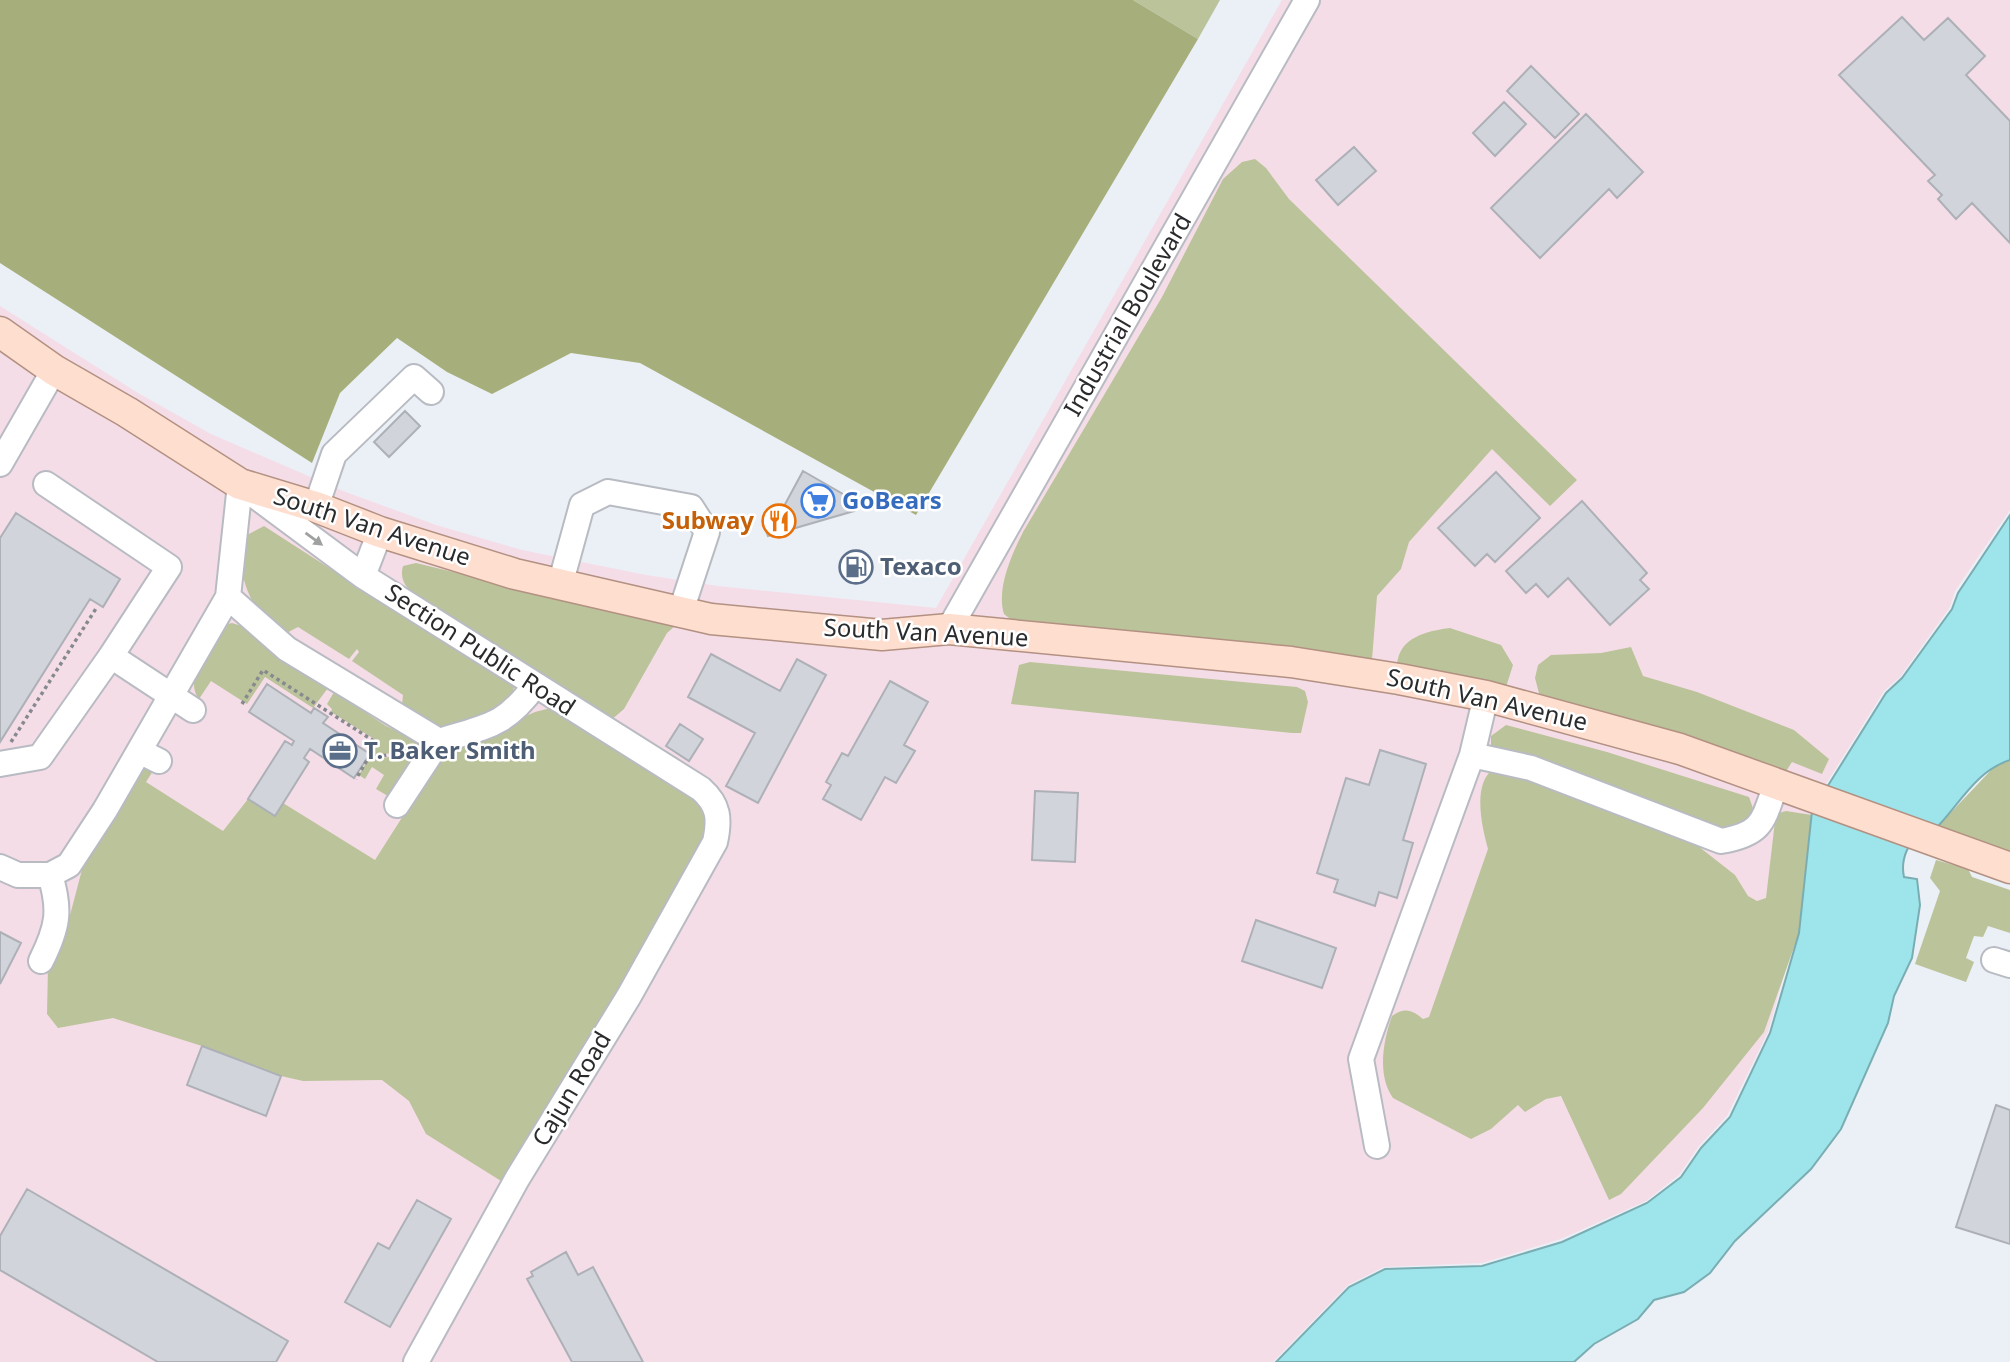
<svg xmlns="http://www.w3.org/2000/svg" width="2010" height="1362" viewBox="0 0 2010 1362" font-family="'Noto Sans',sans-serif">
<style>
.industrial{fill:#f5dde8}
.green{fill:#bbc39a}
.forest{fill:#a6af7b}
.water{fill:#9de5eb;stroke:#7aadb2;stroke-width:2}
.building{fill:#d1d5db;stroke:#adb1b7;stroke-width:2}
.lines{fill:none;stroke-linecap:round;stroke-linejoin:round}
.minor-casing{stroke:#b8bbc2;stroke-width:28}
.major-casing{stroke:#b39182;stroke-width:33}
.path{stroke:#86898d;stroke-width:3.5;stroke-dasharray:3.5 3.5;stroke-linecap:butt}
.minor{stroke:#fff;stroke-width:24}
.major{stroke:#fedecf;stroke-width:30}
.oneway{fill:#9fa0a0}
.labels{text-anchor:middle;stroke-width:5;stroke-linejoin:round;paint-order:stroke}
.street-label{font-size:24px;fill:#292b2d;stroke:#fff}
.shop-label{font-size:24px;font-weight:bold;fill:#366cbe;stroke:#fff;text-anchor:start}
.food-label{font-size:24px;font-weight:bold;fill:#c56008;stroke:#fff;text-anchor:end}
.service-label{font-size:24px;font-weight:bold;fill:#4e5e75;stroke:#fff;text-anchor:start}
</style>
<rect width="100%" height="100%" fill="#ebeff6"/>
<path class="industrial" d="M1282 0H2010V510L1955 591 1950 607 1900 677 1884 691 1810 810 1796 933 1768 1032 1727 1116 1699 1146 1679 1175 1646 1201 1561 1239 1482 1263 1384 1267 1348 1285 1273 1362H0V306L138 393 211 434 343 491 436 525 522 550 646 575 718 586 936 608Z"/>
<path class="green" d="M1133 0H1220L1198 39Z
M1255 159 1266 168 1289 199 1577 480 1550 506 1492 449 1409 542 1401 569 1377 596 1372 660 1014 622 1004 614C996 589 1012 554 1023 532L1162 297 1223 179 1242 162Z
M264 526 514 687C509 713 458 730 433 726 423 723 412 718 401 714L403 695 352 661 359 652 357 649 349 659 298 627 281 636C252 610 232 574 247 535Z
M416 563 675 626 667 633 624 709 610 721 423 602C411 592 398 583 403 566Z
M232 623 248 628 266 647 328 688 313 708 265 677 247 704 211 681 199 699C182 678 213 644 224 625Z
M1450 628 1501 645 1513 665 1506 687 1397 665C1399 637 1427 631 1450 628Z
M1631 647 1643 676 1697 692 1794 730 1829 759 1822 774 1792 762 1783 776 1541 701 1535 678 1538 665 1551 655 1601 653Z
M1030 662 1297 687 1305 691 1308 702 1301 733H1292L1011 704 1019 665Z
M334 692 386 726 415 739 421 747 370 757 379 742 331 712 332 709 327 704Z
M554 707 698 799 710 827 509 1186 426 1134 409 1101 382 1080 303 1081 281 1076 202 1046 113 1018 58 1028 47 1014 48 966 69 919 84 862 139 768 147 765 153 771 146 782 223 831 248 799 283 803 375 860 443 753 535 712Z
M1506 725 1607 752 1749 797 1755 814 1726 834 1491 748V736Z
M421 751 393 799 376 789 384 775 372 767 365 779 359 775 367 761Z
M2010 760V857L1936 828 1996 765Z
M1493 769H1502L1684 835 1735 875 1748 896 1757 901 1766 898 1775 821 1779 813 1786 811 1812 815 1799 933 1764 1032 1703 1108 1621 1194 1609 1200 1561 1096 1546 1099 1525 1112 1518 1105 1491 1129 1471 1139 1393 1098C1377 1076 1383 1041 1392 1016 1405 1007 1412 1010 1423 1019L1429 1017 1488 849C1482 827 1472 785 1493 769Z
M1936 860 1968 869 1972 877 2010 890V933L1988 926 1983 937 1974 936 1966 958 1974 962 1966 982 1915 964 1940 891 1930 878Z"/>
<path class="forest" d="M0 0H1133L1198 39 916 515 640 363 571 353 492 394 447 372 397 338 340 393 312 463 0 263Z"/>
<path class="water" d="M2010 515V760C1976 771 1961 802 1938 826 1930 835 1913 840 1907 850 1903 859 1902 868 1904 877L1917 879 1920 905 1912 958 1894 996 1888 1023 1841 1129 1811 1169 1735 1241 1710 1273 1684 1292 1654 1300 1638 1319 1594 1344 1574 1362H1276L1349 1287 1385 1269 1482 1266 1562 1242 1647 1203 1681 1177 1701 1148 1730 1117 1770 1033 1799 933 1812 811 1886 693 1902 678 1952 609 1958 593Z"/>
<path class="building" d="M1902 17 1924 40 1948 18 1985 56 1966 75 2010 121V243L1972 203 1956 219 1938 199 1942 195 1928 181 1935 175 1839 75Z
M1531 66 1579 114 1555 138 1507 91Z
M1504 102 1526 124 1495 156 1473 133Z
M1586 114 1643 172 1617 198 1609 189 1540 258 1491 208Z
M1354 147 1376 171 1338 205 1316 180Z
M405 411 420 426 389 457 374 442Z
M803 471 848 497 854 511 768 536 765 528 775 505 783 508Z
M1496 472 1540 518 1495 562 1487 554 1475 566 1438 528Z
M1582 501 1647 573 1640 580 1649 589 1610 625 1568 578 1548 597 1536 584 1526 593 1506 571Z
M16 513 120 579 103 607 90 599 0 742V538Z
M711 654 780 691 797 659 826 675 758 803 726 786 755 733 688 697Z
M890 681 928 702 904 745 915 751 896 783 885 777 861 820 823 799 831 785 826 782 842 753 848 756Z
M267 684 311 713 314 708 328 717 323 723 370 754 354 778 310 749 304 758 309 762 275 816 248 799 285 741 292 745 294 741 249 712Z
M680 724 703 739 689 761 666 746Z
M1380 750 1426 764 1403 840 1413 843 1397 898 1379 892 1375 906 1334 892 1338 880 1317 873 1346 778 1369 785Z
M1035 791 1078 793 1075 862 1032 860Z
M1256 920 1336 948 1322 988 1242 961Z
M0 932 21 943 0 984Z
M202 1046 281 1076 266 1116 187 1085Z
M1996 1105 2010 1110V1244L1956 1227Z
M27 1189 288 1341 276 1362H158L0 1270V1236Z
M417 1200 451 1219 390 1327 345 1302 378 1243 389 1249Z
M566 1252 578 1275 593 1267 643 1362H572L527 1279 533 1276 531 1272Z"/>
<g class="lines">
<defs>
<path id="minor" d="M0 464 54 370
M46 484 169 567 111 656 193 710
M250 492 363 576 701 789C719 805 720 819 715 842L629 996 517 1179 416 1362
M316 507 334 454 414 377 431 392
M363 576 380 532
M560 585 582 505 608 492 691 507 707 532 680 614
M228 597 287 649 439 741C485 726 504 728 535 685
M949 629 1307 0
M1486 696 1472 755 1531 768 1721 841C1763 834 1763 821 1776 784
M139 751 159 761
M0 764 40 757 111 656
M397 805 439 741
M0 867 18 875H50L69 865 105 810 228 597 240 484
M1994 960 2010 965
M41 961C58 927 61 910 50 875
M1377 1146 1361 1059 1472 755"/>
<path id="major" d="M0 332 54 370 127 412 240 484 316 507 380 532 515 574 711 619 882 635 949 629 1291 662 1399 679 1486 696 1680 749 2010 868"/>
</defs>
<use href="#minor" class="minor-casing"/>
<use href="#major" class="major-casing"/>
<path class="path" d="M242 704 263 670 377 743 356 779
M11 742 97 607
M369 758 406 752"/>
<use href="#minor" class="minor"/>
<use href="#major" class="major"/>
</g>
<defs><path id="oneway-solid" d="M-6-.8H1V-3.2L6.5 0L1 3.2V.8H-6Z" transform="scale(1.75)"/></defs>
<use class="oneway" href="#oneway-solid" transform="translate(314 539) rotate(36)"/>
<defs>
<symbol id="supermarket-ring" viewBox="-11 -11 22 22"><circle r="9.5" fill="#fff" stroke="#3f7fe0" stroke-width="1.5"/><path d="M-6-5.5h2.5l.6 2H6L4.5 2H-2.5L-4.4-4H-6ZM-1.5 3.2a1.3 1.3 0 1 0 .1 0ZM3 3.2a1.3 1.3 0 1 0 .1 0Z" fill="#3f7fe0"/></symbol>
<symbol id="restaurant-ring" viewBox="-11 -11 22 22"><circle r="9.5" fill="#fff" stroke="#e8710a" stroke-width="1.5"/><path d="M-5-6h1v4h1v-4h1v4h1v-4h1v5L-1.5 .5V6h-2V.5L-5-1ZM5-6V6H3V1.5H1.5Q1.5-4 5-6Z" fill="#e8710a"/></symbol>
<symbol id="fuel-ring" viewBox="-11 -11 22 22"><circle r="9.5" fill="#fff" stroke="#5c6f8a" stroke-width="1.5"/><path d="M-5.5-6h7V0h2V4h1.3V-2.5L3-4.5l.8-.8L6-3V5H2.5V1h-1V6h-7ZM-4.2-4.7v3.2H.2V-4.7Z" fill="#5c6f8a"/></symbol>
<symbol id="office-ring" viewBox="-11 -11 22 22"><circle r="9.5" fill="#fff" stroke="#5c6f8a" stroke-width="1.5"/><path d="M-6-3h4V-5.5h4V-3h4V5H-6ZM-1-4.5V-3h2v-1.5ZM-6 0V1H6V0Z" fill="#5c6f8a"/></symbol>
</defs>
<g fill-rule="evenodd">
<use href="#supermarket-ring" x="799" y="482" width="38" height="38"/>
<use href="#restaurant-ring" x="760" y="502" width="38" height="38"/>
<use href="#fuel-ring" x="837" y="548" width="38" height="38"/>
<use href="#office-ring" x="321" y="732" width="38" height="38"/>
</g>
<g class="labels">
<g class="street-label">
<text transform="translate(1128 315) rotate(-60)" y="8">Industrial Boulevard</text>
<text transform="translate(372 527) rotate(18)" y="8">South Van Avenue</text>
<text transform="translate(926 633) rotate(3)" y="8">South Van Avenue</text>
<text transform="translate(480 650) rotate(33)" y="8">Section Public Road</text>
<text transform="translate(1487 700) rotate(13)" y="8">South Van Avenue</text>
<text transform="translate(572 1089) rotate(-59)" y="8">Cajun Road</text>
</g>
<g class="shop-label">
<text x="842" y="509">GoBears</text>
</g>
<g class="food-label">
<text x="754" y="529">Subway</text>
</g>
<g class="service-label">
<text x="880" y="575">Texaco</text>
<text x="364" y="759">T. Baker Smith</text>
</g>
</g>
</svg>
